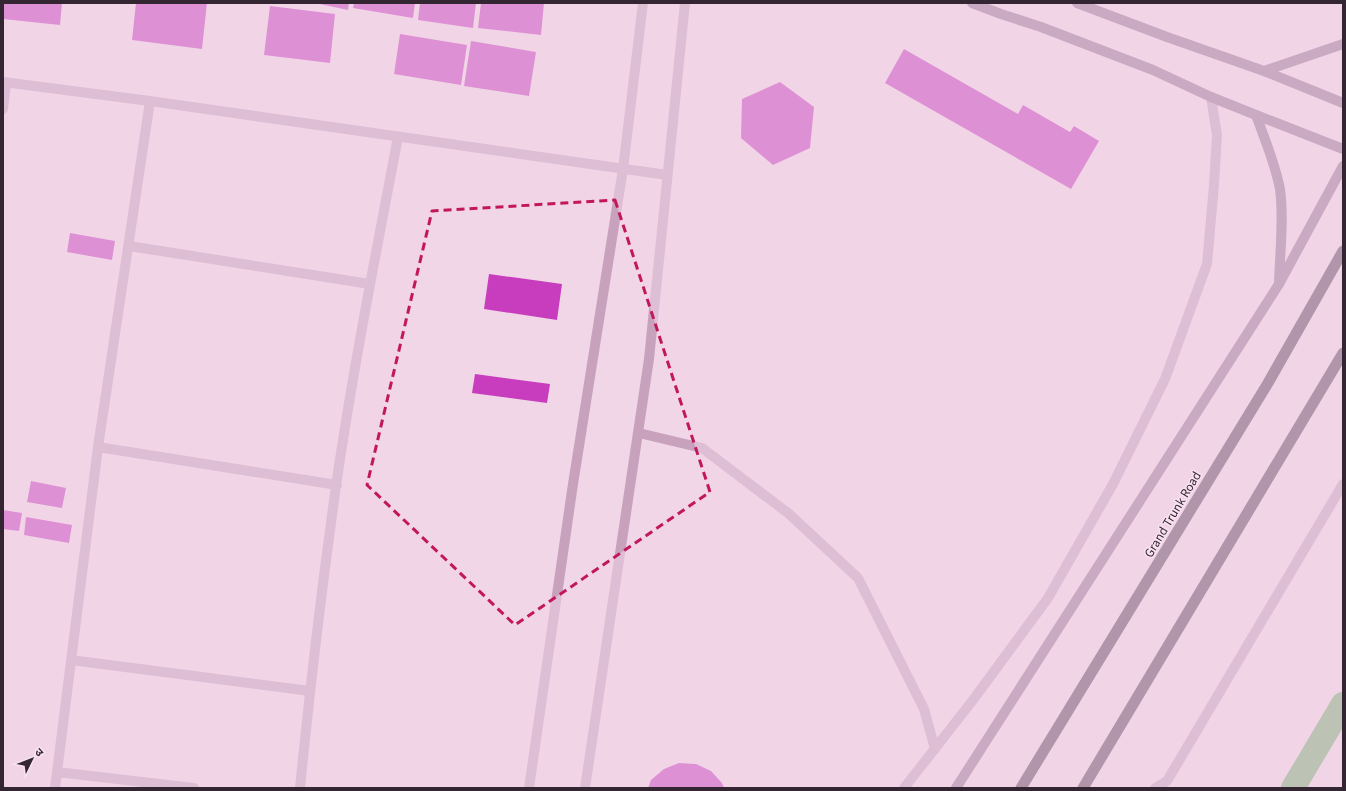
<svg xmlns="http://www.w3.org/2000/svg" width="1346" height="791" viewBox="0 0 1346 791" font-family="'Source Sans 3','Noto Sans Devanagari',sans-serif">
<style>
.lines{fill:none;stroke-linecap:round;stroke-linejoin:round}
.canal{stroke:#7cae75;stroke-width:24}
.building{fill:#c83dbd}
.service{stroke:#c8a2bd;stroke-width:10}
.tertiary{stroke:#c8a2bd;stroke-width:10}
.secondary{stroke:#9c7494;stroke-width:10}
.trunk{stroke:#644860;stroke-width:11}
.marked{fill:none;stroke:#c2185b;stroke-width:3;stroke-dasharray:8 5;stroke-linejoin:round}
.labels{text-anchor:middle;stroke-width:3;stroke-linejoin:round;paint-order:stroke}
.street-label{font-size:13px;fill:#332531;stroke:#f9e2f0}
</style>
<rect width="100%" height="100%" fill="#f1d6e7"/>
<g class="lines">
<path class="canal" d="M1293 788 1343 704"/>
</g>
<path class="building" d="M3 3H62L60 25 3 19Z
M136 3H207L202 49 132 40Z
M315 3H349L348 10Z
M354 3H415L413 18 353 8Z
M420 3H476L473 28 418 20Z
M481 3H544L541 35 478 28Z
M270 6 335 14 330 63 264 55Z
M400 34 467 45 461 85 394 74Z
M471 41 536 52 529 96 464 86Z
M904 49 1018 114 1023 105 1070 132 1074 126 1099 141 1071 189 885 83Z
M780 82 814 107 810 148 773 165 741 138 742 99Z
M70 233 115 241 112 260 67 252Z
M489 274 562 284 557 320 484 309Z
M475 374 550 384 547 403 472 393Z
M31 481 66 488 62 508 27 502Z
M3 510 22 513 19 531 3 529Z
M26 517 72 525 69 543 24 535Z
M679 763 696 764 711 771 722 783 724 788H648L651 780 664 769Z"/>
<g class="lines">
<path class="service" d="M3 82 150 101 667 175
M3 109 6 83
M129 246 370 284
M639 433 702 448 788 513 858 578 924 709 935 749
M98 447 337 485
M71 660 310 691
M57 772 194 788
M55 788 98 447 150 101
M300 788C310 687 322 586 336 486 353 369 376 253 398 137
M529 788 573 484 623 169 643 3
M585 788 649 359 685 3
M904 788 973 700 1048 598 1113 484 1165 379 1207 264 1214 185 1217 135 1211 97"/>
<path class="tertiary" d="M1155 788 1167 781 1343 484"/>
<path class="secondary" d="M972 3 1001 14 1041 27 1153 70 1211 97 1256 115 1343 149
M1077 3 1167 37 1264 71 1343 103
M1264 71 1343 44
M1256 115C1265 140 1275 163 1280 189 1284 218 1280 252 1279 282
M956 788 1279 284 1343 166"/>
<path class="trunk" d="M1021 788 1268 383 1343 251
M1083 788 1343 353"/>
</g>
<path d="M0 0H1346V791H0ZM615 200 710 492 515 625 367 485 432 211Z" fill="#f1d6e7" fill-opacity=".55" fill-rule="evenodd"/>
<path class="marked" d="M615 200 710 492 515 625 367 485 432 211Z"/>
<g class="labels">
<g class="street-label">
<text transform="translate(1172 514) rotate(-59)" y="5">Grand Trunk Road</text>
</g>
</g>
<rect width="1346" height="791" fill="none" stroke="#332531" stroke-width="8"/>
<g transform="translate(32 759) rotate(47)" stroke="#f9e2f0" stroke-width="3" paint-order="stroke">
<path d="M0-3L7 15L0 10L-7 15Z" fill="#332531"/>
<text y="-6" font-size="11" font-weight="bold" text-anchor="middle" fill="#332531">उ</text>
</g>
</svg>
